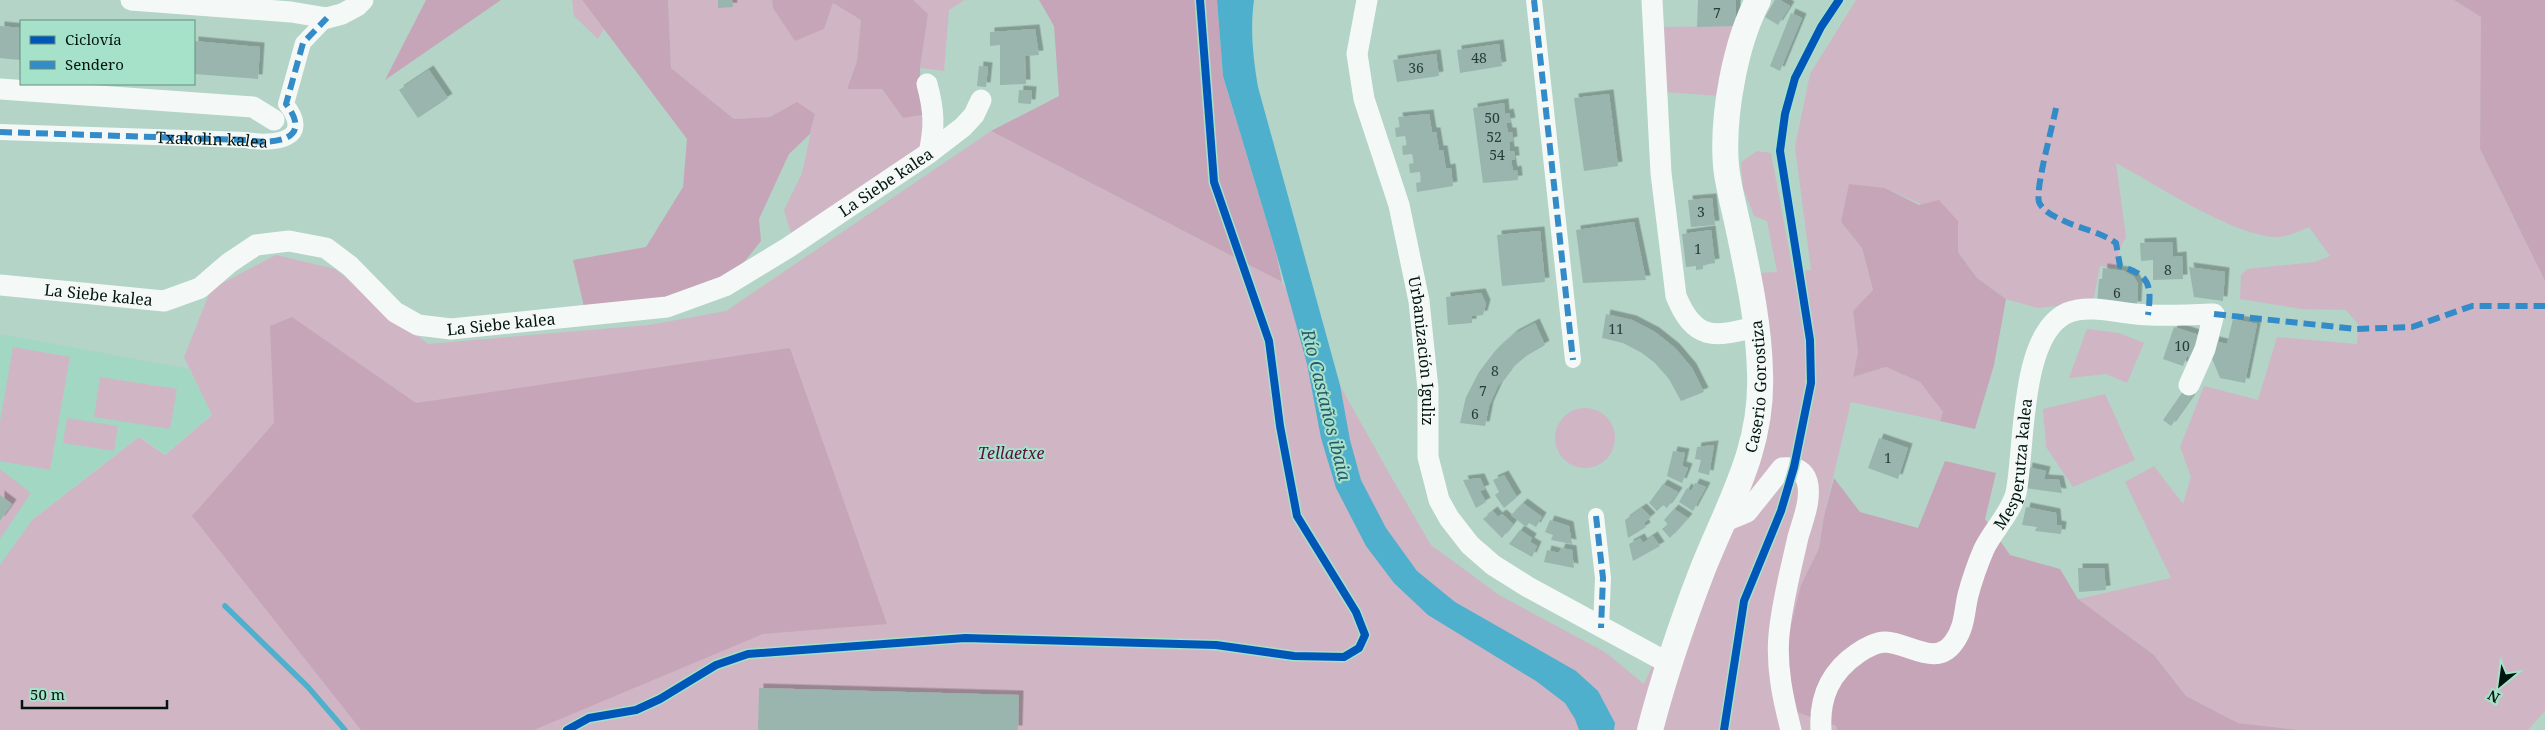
<svg xmlns="http://www.w3.org/2000/svg" width="2545" height="730" viewBox="0 0 2545 730" font-family="'Noto Serif',serif">
<style>
.built{fill:#a2d7c3}
.green{fill:#d0b6c4}
.forest{fill:#c7a5b8}
.water{fill:#4eb0cc}
.lines{fill:none;stroke-linecap:round;stroke-linejoin:round}
.stream{stroke:#4eb0cc;stroke-width:5.5}
.building{fill:#99b5ad;filter:url(#shadow)}
.pedestrian{stroke:#f4f9f7;stroke-width:16}
.minor{stroke:#f4f9f7;stroke-width:21}
.tertiary{stroke:#f4f9f7;stroke-width:26}
.quiet{stroke:#338bc7;stroke-width:6;stroke-dasharray:12 6;stroke-linecap:butt}
.cycleway-casing{stroke:#a6e1ca;stroke-width:11}
.cycleway{stroke:#0057b8;stroke-width:8}
.labels{text-anchor:middle;stroke-width:4;stroke-linejoin:round;paint-order:stroke}
.number-label{font-size:14px;fill:#273d36}
.street-label{font-size:16px;fill:#01150e;stroke:#a6e1ca}
.park-label{font-size:16px;font-style:italic;fill:#5d0d3e;stroke:#a6e1ca}
.water-label{font-size:18px;font-style:italic;fill:#29586c;stroke:#a6e1ca}
</style>
<defs>
<filter id="shadow"><feDropShadow dx="4.5" dy="-4.5" stdDeviation="0" flood-color="#0004"/></filter>
</defs>
<rect width="100%" height="100%" fill="#b3d4c7"/>
<path class="built" d="M0 334 189 369 212 414 165 454 139 436 35 517 0 565Z"/>
<path class="green" d="M572 0H582L604 29 598 39 574 16Z
M668 0H772L773 8 824 29 833 3 861 20 857 61 847 89H882L903 118 922 115 927 128 920 149 792 237 784 210 802 173 815 114 797 103 770 117 734 119 671 68Z
M913 0H965L949 10 944 71 920 68 928 14Z
M1856 0H2454L2482 17 2480 149 2545 281V711L2528 730H2299L2238 723 2186 696 2154 655 2078 599 2171 578 2125 482 2154 466 2183 504 2191 477 2180 447 2204 386 2258 400 2277 337 2357 344 2358 324 2346 310 2301 309 2240 299 2241 275 2247 269 2315 262 2330 256 2309 227C2297 232 2285 238 2272 237 2225 231 2159 186 2116 163L2126 237 2121 246 2115 268 2100 266 2093 302 2038 308 2006 299 1977 278 1958 252V221L1885 188 1841 222 1862 248 1873 291 1853 311 1858 352 1853 377 1886 367 1920 382 1943 412 1940 421 1851 402 1824 516 1819 548 1801 585 1796 712 1836 726 1837 730H0V565L32 520 139 437 165 455 212 415 184 357 211 289 276 255 335 269 428 344 649 325 726 311 991 131 1282 282 1389 473 1431 545 1499 595 1605 652 1644 684 1699 564 1740 449 1751 369 1740 274 1777 272 1767 221 1754 216 1743 188 1741 162 1757 151 1771 153 1793 271 1811 270 1795 147 1810 74Z
M1736 26 1720 96 1664 92 1659 27Z
M2087 329 2119 333 2144 343 2127 383 2106 374 2069 378Z
M13 347 70 357 50 470 0 461V422Z
M100 377 177 389 170 429 94 417Z
M2105 394 2135 460 2073 487 2046 447 2043 409Z
M1555 438a30 30 0 1 1 60 0a30 30 0 1 1-60 0Z
M67 418 118 426 114 451 63 443Z
M0 469 31 493 0 539V521L12 504 0 495Z"/>
<path class="forest" d="M426 0H501L385 80Z
M582 0H668L671 68 734 119 770 117 797 102 815 114 810 134 789 154 759 219 761 241 725 286 586 315 573 260 646 247 683 187 687 139Z
M772 0H913L928 14 920 68 922 115 903 118 882 89H847L857 61 861 20 833 3 824 29 795 41 773 8Z
M1039 0H1217L1223 76 1276 252 1282 282 991 131 1059 96 1054 26Z
M2454 0H2545V281L2480 149 2481 17Z
M1849 184 1885 188 1919 205 1939 200 1958 221V252L1977 278 2006 299 1994 365 1975 429 1940 421 1943 412 1920 382 1886 367 1853 377 1858 352 1853 311 1873 290 1862 248 1841 222Z
M292 317 416 403 790 348 887 624 763 634 534 730H361L192 516 274 423 270 326Z
M1945 461 1996 473 1985 519 2010 555 2060 569 2078 599 2154 655 2186 696 2238 723 2299 730H1837L1836 726 1796 712 1788 671V637L1801 585 1819 548 1824 516 1834 478 1860 512 1918 528Z"/>
<path class="water" d="M1217 0H1254C1250 30 1253 57 1258 87L1340 385 1350 440 1361 480 1386 528 1417 571 1455 602 1576 671 1598 691 1615 723 1614 730H1579L1575 719 1565 703 1536 681 1428 615 1394 583 1366 546 1336 488 1321 438 1307 364 1276 252 1223 76Z"/>
<g class="lines">
<path class="stream" d="M225 606 308 687 345 730"/>
</g>
<path class="building" d="M718 0H732L733 7 718 8Z
M1698 0H1736V26L1697 27Z
M1775 0H1780L1790 6 1778 25 1765 17Z
M1791 13 1802 18 1780 71 1770 66Z
M0 26 21 28V60L0 58Z
M1035 29 1039 55 1025 56 1026 84 1000 85V45L990 46V32Z
M194 41 260 47 258 79 194 74Z
M1499 44 1502 66 1460 73 1457 50Z
M1436 54 1439 76 1397 82 1393 60Z
M979 66 988 67 986 87 977 86Z
M429 70 448 98 418 118 399 90Z
M1019 90 1032 91 1031 104 1018 103Z
M1609 94 1618 166 1584 171 1574 98Z
M1504 103 1505 114 1509 113 1511 122 1506 123 1508 132H1512L1513 141 1509 142 1510 151H1514L1515 160H1511L1513 171 1517 170 1518 180 1483 183 1473 108Z
M1429 114 1432 132H1436L1439 150H1443L1446 169 1451 168 1453 186 1417 192 1416 183 1421 182 1420 172 1410 173 1409 164 1414 163 1412 154 1403 155 1402 146 1407 145 1405 136 1396 137 1395 128 1400 127 1398 117Z
M1712 198 1715 225 1691 227 1688 200Z
M1634 222 1646 280 1583 283 1576 230Z
M1711 230 1715 263 1703 265V269L1696 270V266L1686 267 1682 234Z
M1540 231 1545 282 1502 286 1497 235Z
M2172 242 2173 257 2182 256 2183 279 2153 280V260L2141 261 2140 243Z
M2189 267 2225 272 2223 301 2194 297Z
M2103 268 2124 271 2134 277 2138 284 2137 306 2097 303 2099 279H2102Z
M1481 293 1486 304 1483 315 1472 316V323L1448 325 1446 297Z
M1606 314 1632 320 1655 332 1675 348 1692 368 1704 392 1681 401 1669 379 1655 363 1642 353 1623 343 1602 338Z
M2233 319 2257 324 2245 383 2220 378 2211 356 2215 341 2227 344Z
M1535 323 1545 345 1526 356 1511 369 1498 386 1489 406 1485 426 1460 423 1466 397 1479 372 1495 351 1514 334Z
M2174 327 2199 335 2192 357 2187 356 2183 366 2163 359Z
M2184 390 2193 395 2171 426 2163 420Z
M1879 438 1908 448 1898 479 1868 468Z
M1714 445 1709 475 1698 472 1701 460 1695 459 1697 447Z
M1673 451 1685 453 1682 466 1688 468 1682 483 1667 476Z
M2028 467 2046 471 2044 479 2059 480 2062 493 2025 488Z
M1504 475 1517 497 1504 508 1495 495 1499 492 1493 480Z
M1480 478 1485 489 1480 491 1486 502 1476 508 1463 480Z
M1695 483 1706 487 1693 511 1679 502 1687 488 1691 491Z
M1663 484 1678 492 1667 508 1663 505 1657 511 1649 503Z
M0 495 12 504 0 521Z
M1523 503 1542 517 1536 527 1529 523 1526 527 1511 515Z
M2026 507 2056 513 2057 525 2062 526 2061 534 2035 531 2037 527 2022 525Z
M1642 508 1651 517 1644 523 1646 527 1628 538 1625 520Z
M1674 509 1688 518 1670 538 1662 529 1668 524 1664 520Z
M1493 511 1498 517 1502 514 1513 524 1502 538 1483 519Z
M1550 520 1569 526 1572 544 1551 540 1553 535 1545 532Z
M1520 530 1532 538 1530 542 1537 546 1532 557 1509 544Z
M1653 536 1660 546 1633 561 1629 544 1640 538 1643 543Z
M1561 548 1572 550 1574 568 1544 562 1547 550 1559 553Z
M2078 568H2104L2106 590 2079 592Z
M759 688 1019 695 1018 730H758Z"/>
<g class="lines">
<g class="pedestrian">
<path d="M1534 0 1573 360"/>
<path id="s1" d="M0 132 246 140C274 145 314 140 286 104L303 43 327 18"/>
<path d="M1596 516 1603 578 1601 628"/>
</g>
<g class="minor">
<path d="M131 0 291 12 327 18 342 14 357 6 363 0"/>
<path id="s2" d="M1367 0 1357 54 1364 99 1399 205 1419 301 1428 389V457L1439 500 1449 518 1470 545 1493 565 1528 587 1668 663"/>
<path d="M1652 0 1661 173 1676 296C1695 342 1714 337 1756 327"/>
<path d="M927 84C934 110 935 126 929 153"/>
<path d="M0 89 253 107 274 120"/>
<path id="s3" d="M0 285 164 301 200 288 229 263 256 245 289 241 326 248 350 266 395 312 418 325 451 329 667 307 725 286 789 247 929 153 963 127 974 115 981 100"/>
<path d="M1723 522 1747 512 1782 468C1793 467 1803 469 1807 481 1812 498 1803 520 1798 537 1791 569 1782 602 1779 635 1776 667 1783 699 1791 730"/>
<path id="s4" d="M1821 730C1819 697 1830 672 1858 653 1865 648 1877 642 1885 642 1910 643 1936 668 1954 642 1965 627 1964 612 1968 595 1972 580 1978 563 1984 549 1993 530 2011 513 2016 493 2025 449 2019 335 2067 313 2091 303 2124 315 2149 315 2171 316 2192 315 2214 314L2205 349 2189 385"/>
</g>
<path class="tertiary" id="s5" d="M1650 730C1664 676 1682 623 1702 571 1729 503 1763 449 1760 373 1759 323 1748 274 1738 226 1734 207 1728 186 1726 166 1722 116 1735 44 1758 0"/>
<path class="quiet" d="M1534 0 1573 360
M2056 108C2053 125 2035 189 2039 202 2042 210 2053 216 2060 219 2079 229 2099 231 2116 243L2120 266C2150 275 2152 285 2148 315
M0 132 246 140C274 145 314 140 286 104L303 43 327 18
M2214 314 2357 329 2412 327 2472 306H2545
M1596 516 1603 578 1601 628"/>
<defs>
<path id="cycleway" d="M567 730 589 718 636 710 660 699 716 665 748 654 965 638 1216 645 1294 656 1344 657 1359 648 1365 635 1356 612 1297 516 1280 426 1269 341 1214 182 1200 0
M1724 730 1744 601 1781 511 1794 467 1811 383 1810 340 1780 151 1785 114 1795 78 1821 27 1839 0"/>
</defs>
<use href="#cycleway" class="cycleway-casing"/>
<use href="#cycleway" class="cycleway"/>
</g>
<g class="labels">
<g class="number-label">
<text x="1717" y="18">7</text>
<text x="1479" y="63">48</text>
<text x="1416" y="73">36</text>
<text x="1492" y="123">50</text>
<text x="1494" y="142">52</text>
<text x="1497" y="160">54</text>
<text x="1701" y="217">3</text>
<text x="1698" y="254">1</text>
<text x="2168" y="275">8</text>
<text x="2117" y="298">6</text>
<text x="1616" y="334">11</text>
<text x="2182" y="351">10</text>
<text x="1495" y="376">8</text>
<text x="1483" y="396">7</text>
<text x="1475" y="419">6</text>
<text x="1888" y="463">1</text>
</g>
<g class="street-label">
<text dy="6" stroke="none"><textPath href="#s1" startOffset="212">Txakolin kalea</textPath></text>
<text dy="6" stroke="none"><textPath href="#s3" startOffset="969">La Siebe kalea</textPath></text>
<text dy="6" stroke="none"><textPath href="#s3" startOffset="99">La Siebe kalea</textPath></text>
<text dy="6" stroke="none"><textPath href="#s3" startOffset="549">La Siebe kalea</textPath></text>
<text dy="6" stroke="none"><textPath href="#s2" startOffset="360">Urbanización Iguliz</textPath></text>
<text dy="6" stroke="none"><textPath href="#s5" startOffset="362">Caserio Gorostiza</textPath></text>
<text dy="6" stroke="none"><textPath href="#s4" startOffset="385">Mesperutza kalea</textPath></text>
</g>
<g class="park-label">
<text x="1011" y="459">Tellaetxe</text>
</g>
<g class="water-label">
<text transform="translate(1326 405) rotate(76)" y="6">Río Castaños ibaia</text>
</g>
</g>
<rect x="20" y="20" width="175" height="65" fill="#a6e1ca" stroke="#648f7f"/>
<rect x="30" y="36" width="25" height="8" fill="#0057b8" stroke="#648f7f"/>
<text x="65" y="45" font-size="15" fill="#01150e">Ciclovía</text>
<rect x="30" y="61" width="25" height="8" fill="#338bc7" stroke="#648f7f"/>
<text x="65" y="70" font-size="15" fill="#01150e">Sendero</text>
<g transform="translate(2500 685) rotate(209)" stroke="#a6e1ca" stroke-width="4" paint-order="stroke">
<path d="M0-4L9 19L0 12L-9 19Z" fill="#01150e"/>
<text y="-8" font-size="14" font-weight="bold" text-anchor="middle" fill="#01150e">N</text>
</g>
<path d="M22 700v8h145v-8" fill="none" stroke="#01150e" stroke-width="2.5"/>
<text x="30" y="700" font-size="15" fill="#01150e" stroke="#a6e1ca" stroke-width="4" paint-order="stroke">50 m</text>
</svg>
